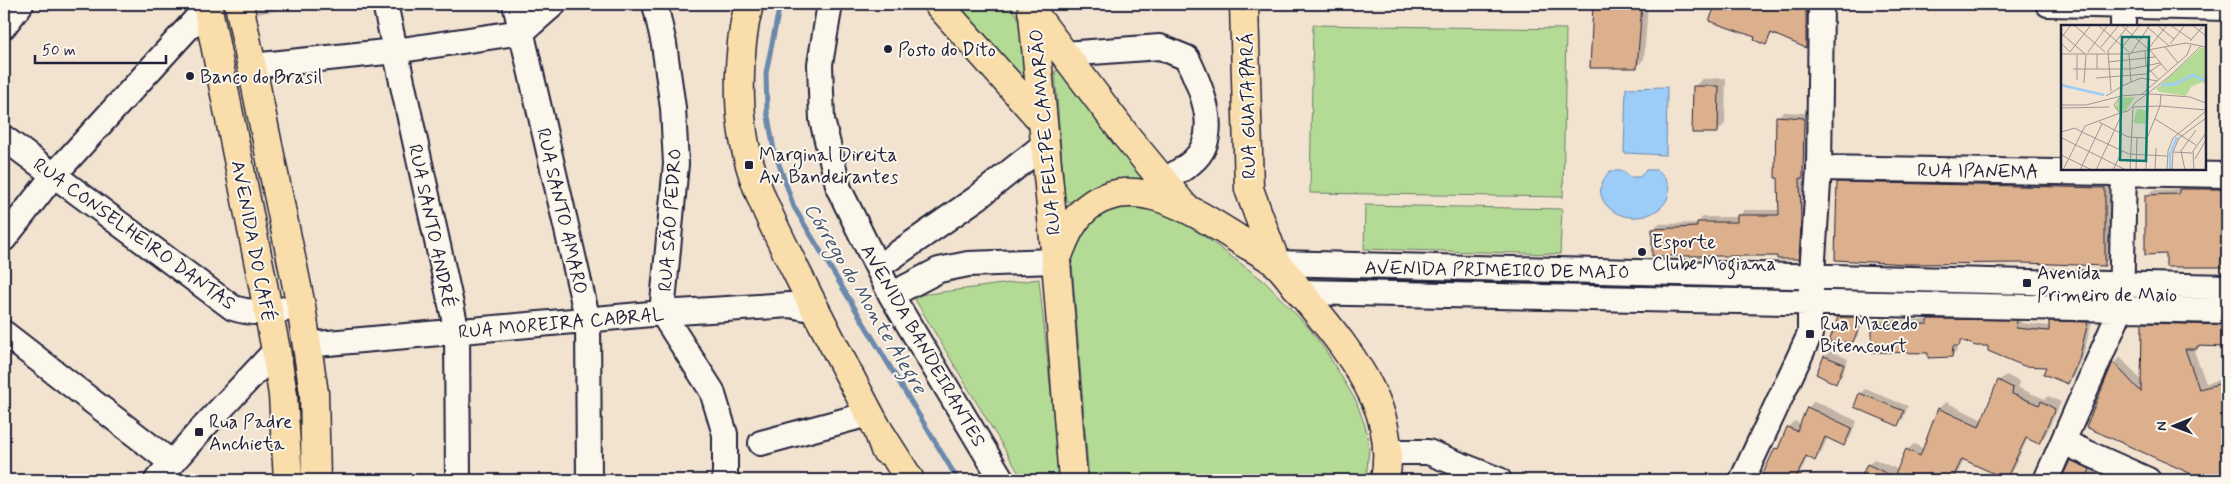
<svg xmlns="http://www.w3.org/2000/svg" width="2231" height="484" viewBox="0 0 2231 484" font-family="Mynerve,sans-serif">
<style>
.green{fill:#b4db96;stroke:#6b7e68}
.water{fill:#9ccdf8;stroke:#6b89ac}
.shadow{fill:#0003}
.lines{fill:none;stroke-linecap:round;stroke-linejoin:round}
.stream{stroke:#6b89ac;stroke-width:5}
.building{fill:#ddb08d;stroke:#22223b}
.minor-casing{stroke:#22223b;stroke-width:28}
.major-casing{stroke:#22223b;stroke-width:31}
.highway-casing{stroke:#22223b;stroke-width:31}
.minor{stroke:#fbf7ec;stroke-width:24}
.major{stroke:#f9deab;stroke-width:28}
.highway{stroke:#f9deab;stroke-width:28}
.poi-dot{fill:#22223b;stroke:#fbf7ec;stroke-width:2}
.labels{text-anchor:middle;stroke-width:4;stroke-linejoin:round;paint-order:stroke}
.poi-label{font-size:19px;fill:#22223b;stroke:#fbf7ec;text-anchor:start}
.street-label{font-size:19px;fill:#22223b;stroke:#fbf7ec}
.water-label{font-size:20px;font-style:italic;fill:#475574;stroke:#fbf7ec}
.inset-river{fill:none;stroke:#9ccdf8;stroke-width:2.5}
.inset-road{fill:none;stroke:#9f9594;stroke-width:1}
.view{fill:#0f766e;fill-opacity:0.15;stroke:#0f766e;stroke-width:2.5}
.inset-edge{fill:none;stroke:#22223b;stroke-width:2.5}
</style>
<rect width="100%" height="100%" fill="#f2e2d0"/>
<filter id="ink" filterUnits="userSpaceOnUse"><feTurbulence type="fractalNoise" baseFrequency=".02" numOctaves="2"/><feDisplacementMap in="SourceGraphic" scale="10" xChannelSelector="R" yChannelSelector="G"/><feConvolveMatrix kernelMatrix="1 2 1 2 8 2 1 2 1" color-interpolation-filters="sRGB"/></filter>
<g filter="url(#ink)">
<path class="green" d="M955 4H1007L1009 5 1020 20 1024 83Z
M1313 25 1566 29 1563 197 1310 193Z
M1059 70 1148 180 1076 203 1065 201 1055 71Z
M1124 204 1173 213 1264 281 1308 327 1326 351 1356 401 1365 426 1369 448 1366 480H1089L1071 251 1082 223Z
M1365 205 1562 209 1560 254 1364 249Z
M1039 279 1060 480H1023L913 296Z"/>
<path class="water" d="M1667 87 1666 155 1624 153 1626 88Z
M1646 170H1657C1696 203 1629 238 1604 202 1597 190 1602 180 1610 171H1623L1630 177H1640Z"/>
<path class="shadow" d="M256 4H283V5L278 10 258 14Z
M1594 4H1648L1644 59 1636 67 1591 66Z
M1717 4H1811V41L1806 46 1773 32 1766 44 1756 36 1711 20Z
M1726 78 1725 124 1717 132 1694 87 1702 79Z
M1783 112 1809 113 1808 172 1805 174 1806 219 1804 252 1799 258 1734 254 1653 229 1658 224 1697 223 1703 217H1739L1744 210H1780L1777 117Z
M1844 177 2110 183 2109 259 2104 264 1838 183Z
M2186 184H2227V266L2167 265V253L2147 196 2152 190 2181 189Z
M1844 312H1864V321L1858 335 1853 340 1839 317Z
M1934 314 2021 316V323L2050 326V322L2056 316 2093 317 2084 353 2073 377 2067 382 2048 366 1990 345 1963 340 1957 345V351L1952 356 1929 352 1873 325 1879 320H1928Z
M2149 317 2227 319V362L2223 345H2200L2193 348 2206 383 2227 378V480H2205L2176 465 2114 363 2120 357 2142 381 2143 324Z
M1831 351 1848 359 1841 377 1836 382 1818 374 1825 356Z
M2006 375 2019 381 2018 387 2021 389 2045 399 2048 396 2061 402 2045 436 2038 443 2028 438 2012 471 2005 478 1965 458 1954 480H1918L1912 477 1910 480H1861L1868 465 1874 459 1899 470 1907 450 1914 444 1924 449 1939 408 1946 402 1983 420 1999 381Z
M1865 389 1908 406 1903 419 1898 424 1860 394Z
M1814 401 1857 421 1850 438 1844 444 1828 437 1821 453 1815 459 1808 456 1797 480H1761L1788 427 1794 421 1801 424 1808 408Z
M2076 456 2130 480H2062L2071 461Z"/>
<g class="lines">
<path class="stream" d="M780 4 766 73 767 111 774 150 794 207 958 480"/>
</g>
<path class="building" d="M1593 4H1642L1637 68H1590Z
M1716 4H1806V48L1771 33 1766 45 1754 40 1755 37 1709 21Z
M1693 86H1719L1718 133H1692Z
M1776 116 1804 118 1803 178H1800L1801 225 1799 259H1777V256H1652V229L1697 227V222H1737V215H1779L1778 178H1775Z
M1837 182 2105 188V266L2024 263 1908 264 1835 260Z
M2179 189H2227V267H2166V254L2145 255V195L2179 194Z
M1838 317H1859V328L1853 342H1829Z
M1928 319 2017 320 2016 328 2049 331V321L2088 322 2079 359 2068 384 2043 374 2046 367 2024 366 1988 351V346H1976L1961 340 1959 346H1953L1952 357 1928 358V353L1872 352V325L1928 324Z
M2142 323 2227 325V347L2197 346V349H2185L2199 389 2227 382V480H2205L2086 427 2113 362 2141 392Z
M1824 356 1844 364 1836 384 1816 374Z
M1998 380 2013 388 2012 394 2015 395 2039 405 2041 401 2055 409 2039 444 2026 438 2006 479 1962 459 1952 480H1860L1867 464 1894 477 1906 449 1920 456 1938 408 1979 427Z
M1859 393 1904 411 1898 426 1854 407Z
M1807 407 1852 428 1844 446 1825 437 1815 461 1806 456 1795 480H1760L1775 448 1778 449 1787 427 1797 431Z
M2070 460 2090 469 2086 480H2061Z"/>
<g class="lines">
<defs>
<path id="minor" d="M385 4 457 332 458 480
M515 4 588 321 589 480
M655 4 664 44 673 108 676 164 662 313 712 391 725 434V480
M830 4 820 64 822 120 839 189 891 295 1002 480
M2048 4 2227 8
M2123 4V26
M4 26 21 4
M1064 54 1160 47 1187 58C1201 87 1223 136 1192 162 1184 169 1173 175 1163 181
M252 66 395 51 522 32 554 4
M4 138 233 308C258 316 276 311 301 306
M1819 168 2227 175
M4 239 53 176 208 6
M1276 263 2227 287
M878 267 977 198 1045 144
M1301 292 2227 311
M891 295 939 270 968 264 1056 261
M4 333 172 463
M306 345 662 313 790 305 816 310
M2063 442 2148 480
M761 443 869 414
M1389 452H1428L1499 480
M157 480 199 432 276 350
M1742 480 1810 334V304L1819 168 1821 4
M2046 480 2121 309 2124 169"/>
<path id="major" d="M207 4 276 350 283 395 288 480
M239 4 301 306 314 393 316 480
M749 4C737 50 736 119 750 165 761 203 780 238 797 273 823 325 850 377 877 428L885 450
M938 4 1043 122
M1032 4 1056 261 1073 480
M1244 4 1249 189 1276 263
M1032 11 1127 137 1183 205
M1056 261C1064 240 1072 217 1092 204 1139 173 1198 214 1238 239 1250 247 1266 254 1277 264 1286 272 1293 283 1301 293 1328 325 1357 360 1375 399 1386 424 1390 453 1385 480"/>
<path id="highway" d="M877 428 910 480"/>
</defs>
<use href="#minor" class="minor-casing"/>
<use href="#major" class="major-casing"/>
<use href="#highway" class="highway-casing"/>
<use href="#minor" class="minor"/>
<use href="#major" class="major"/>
<use href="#highway" class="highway"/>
</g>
</g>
<g class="poi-dot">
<circle cx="888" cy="49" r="5"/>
<circle cx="190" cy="76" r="5"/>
<rect x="744" y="160" width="10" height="10" rx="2.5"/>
<circle cx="1642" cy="252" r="5"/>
<rect x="2022" y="278" width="10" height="10" rx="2.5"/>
<rect x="1805" y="329" width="10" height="10" rx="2.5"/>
<rect x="194" y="427" width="10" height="10" rx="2.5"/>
</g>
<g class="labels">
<g class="poi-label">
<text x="898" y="56">Posto do Dito</text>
<text x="200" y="83">Banco do Brasil</text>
<text x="759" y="161">Marginal Direita<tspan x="759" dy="22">Av. Bandeirantes</tspan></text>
<text x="1652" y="248">Esporte<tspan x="1652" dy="22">Clube Mogiana</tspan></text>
<text x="2037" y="279">Avenida<tspan x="2037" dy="22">Primeiro de Maio</tspan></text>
<text x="1820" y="330">Rua Macedo<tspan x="1820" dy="22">Bitencourt</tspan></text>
<text x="209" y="428">Rua Padre<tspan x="209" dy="22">Anchieta</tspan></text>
</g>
<g class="street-label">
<text transform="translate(1247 106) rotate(-91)" y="7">RUA GUATAPARÁ</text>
<text transform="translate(1044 132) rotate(-95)" y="7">RUA FELIPE CAMARÃO</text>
<text transform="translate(1978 170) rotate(1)" y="7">RUA IPANEMA</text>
<text transform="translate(563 211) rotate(77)" y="7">RUA SANTO AMARO</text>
<text transform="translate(669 220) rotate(-86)" y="7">RUA SÃO PEDRO</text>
<text transform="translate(433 226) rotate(78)" y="7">RUA SANTO ANDRÉ</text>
<text transform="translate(135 233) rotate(36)" y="7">RUA CONSELHEIRO DANTAS</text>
<text transform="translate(254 241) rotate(79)" y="7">AVENIDA DO CAFÉ</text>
<text transform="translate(1497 269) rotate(1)" y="7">AVENIDA PRIMEIRO DE MAIO</text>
<text transform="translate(561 322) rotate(-5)" y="7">RUA MOREIRA CABRAL</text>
<text transform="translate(924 345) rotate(60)" y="7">AVENIDA BANDEIRANTES</text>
</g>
<g class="water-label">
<text transform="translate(866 298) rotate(59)" y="7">Córrego do Monte Alegre</text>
</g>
</g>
<g transform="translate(2061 25)">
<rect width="145" height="145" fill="#f2e2d0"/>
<path d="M141 22 145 24V59L141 57 130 62 125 71 99 67 95 64ZM74 72 64 87 54 84 57 73ZM76 84 85 85 84 99 72 98Z" fill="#b4db96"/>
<path class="inset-river" d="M0 60 43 70M101 60 114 59 132 50 145 56M109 145V129L116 112"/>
<path class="inset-road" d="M13 0 44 27M37 0 68 27M60 0 87 24M84 0 108 21M96 0 113 14M109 0 131 15M131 0 145 11M0 8 24 29M0 13 10 0M129 16 143 0M0 18 9 27 30 0M109 19 124 0M62 21 79 0M140 21 110 50 95 62 86 69 75 77 67 86 59 88 53 80 60 71 72 70 86 69H90L129 72 145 78M40 22 58 0M104 22 117 38M88 23 106 0M89 25 106 46M84 26 85 41 98 55M27 27 47 0M70 28 89 0M0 29H65L125 18 145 22M68 29 70 57M47 37 94 32M12 44H69L99 38M36 44V29M35 53 85 49 100 39M16 55V30M23 58 25 30M61 61 80 53 96 56M50 66 47 26 68 0M81 69 126 30 130 20M45 71 63 60M0 80H25L60 71M72 82 99 81 145 85M0 83 48 82M94 94 135 120M38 97 67 112 86 113M0 107 14 103 21 107 24 101 59 88M1 113 65 145M112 127 131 128M0 130 31 145M134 134 145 115M2 145 21 107 68 129 106 131M19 145 41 99M35 145 61 89M52 145 61 126M69 145 72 82M75 145 76 113M85 145 86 113 99 81 100 70M94 145 95 123M106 145 107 126 112 113 145 86M111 145 112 127 118 113 145 93M124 145 120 126 135 105M133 145 132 126 145 108"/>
<path class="view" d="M61 12H88L85 136 59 135Z"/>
<rect width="145" height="145" class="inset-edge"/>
</g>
<rect width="2231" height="484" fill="none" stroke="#fbf7ec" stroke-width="20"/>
<rect x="10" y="10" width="2211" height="464" fill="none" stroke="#22223b" stroke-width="2" filter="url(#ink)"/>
<g transform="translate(2174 426) rotate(269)" stroke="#fbf7ec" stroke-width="4" paint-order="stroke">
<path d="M0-4L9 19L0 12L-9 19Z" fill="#22223b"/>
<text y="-8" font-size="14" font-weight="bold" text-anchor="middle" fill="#22223b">N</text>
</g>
<path d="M35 55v8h131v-8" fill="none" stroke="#22223b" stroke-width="2.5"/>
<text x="42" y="55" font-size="15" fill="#22223b" stroke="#fbf7ec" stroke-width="4" paint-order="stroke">50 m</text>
</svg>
